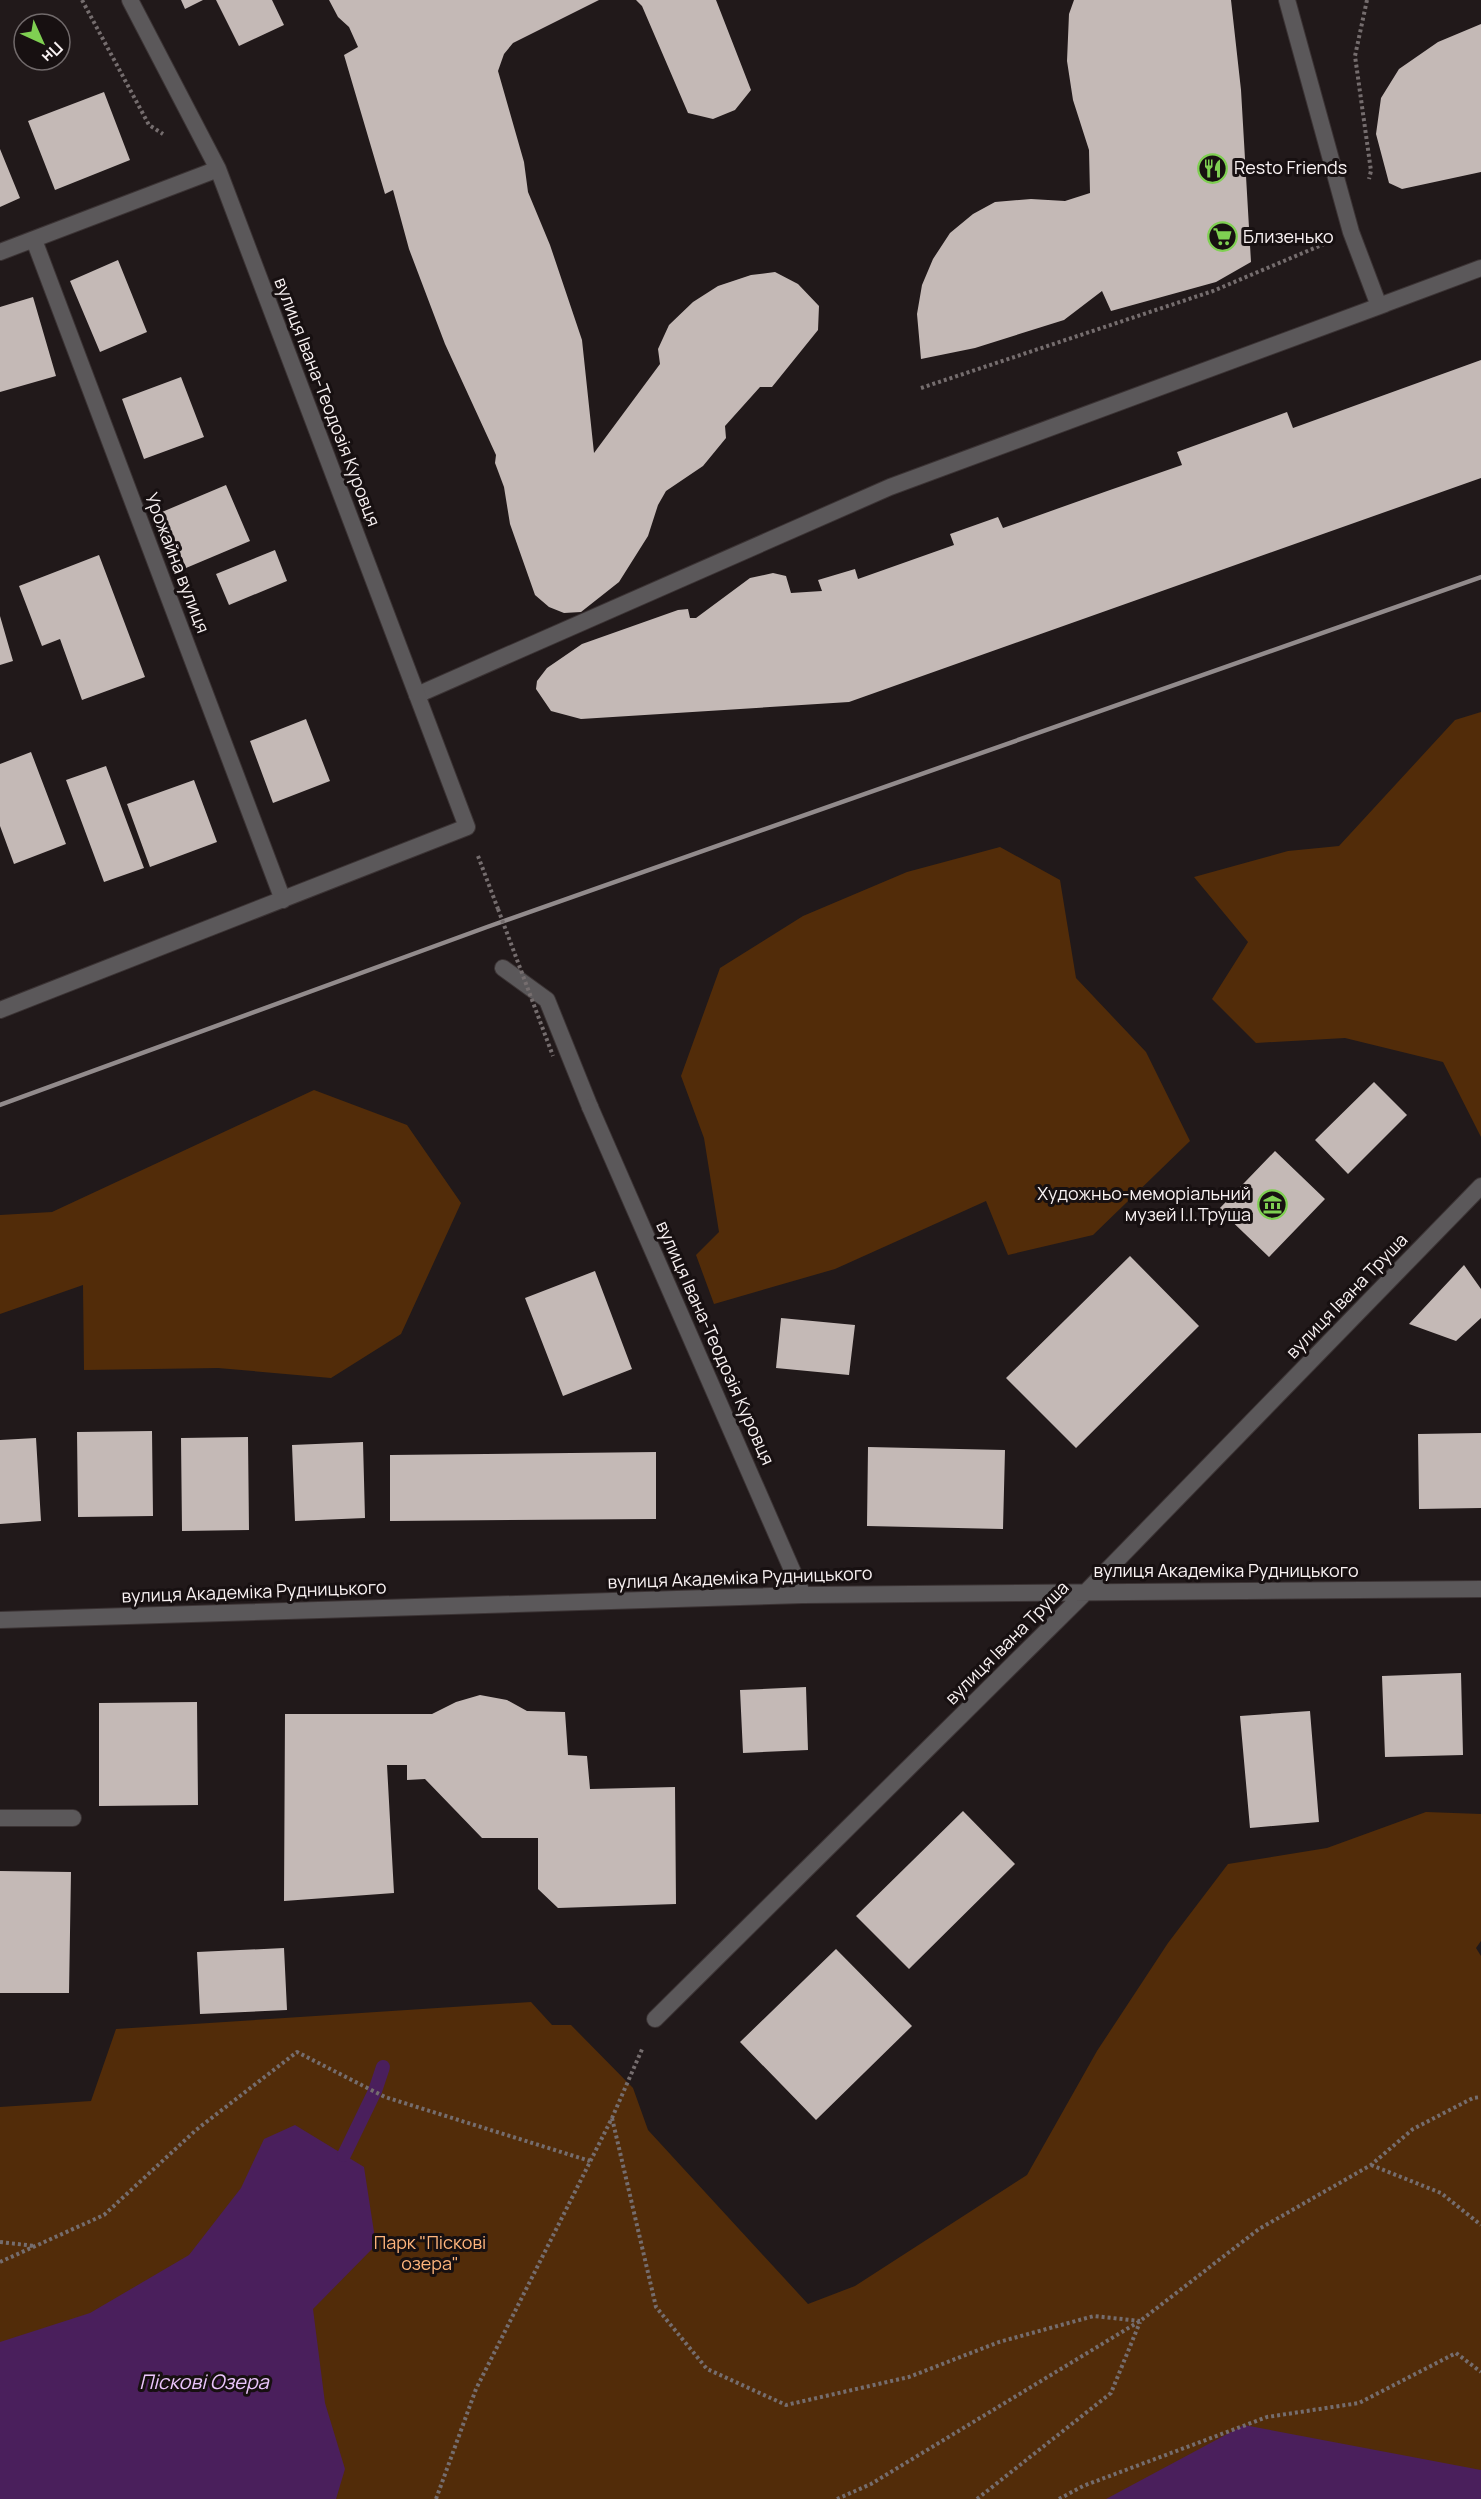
<svg xmlns="http://www.w3.org/2000/svg" width="1481" height="2499" viewBox="0 0 1481 2499" font-family="Manrope,sans-serif">
<style>
.green{fill:#522c09}
.water{fill:#4a1f5c}
.lines{fill:none;stroke-linecap:round;stroke-linejoin:round}
.stream{stroke:#4a1f5c;stroke-width:14}
.building{fill:#c4b9b6}
.service-casing{stroke:#3b3334;stroke-width:18}
.minor-casing{stroke:#3b3334;stroke-width:18}
.path{stroke:#756d6e;stroke-width:4;stroke-dasharray:3 3;stroke-linecap:butt}
.service{stroke:#5b585a;stroke-width:16}
.minor{stroke:#5b585a;stroke-width:16}
.rail{stroke:#928b8c;stroke-width:4.5}
.path-bridge{stroke:#756d6e;stroke-width:4;stroke-dasharray:3 3;stroke-linecap:butt}
.labels{text-anchor:middle;stroke-width:6;stroke-linejoin:round;paint-order:stroke}
.poi-label{font-size:18px;fill:#f9f2f3;stroke:#171011;text-anchor:start}
.street-label{font-size:18px;fill:#f9f2f3;stroke:#171011}
.park-label{font-size:18px;fill:#ffb57c;stroke:#171011}
.water-label{font-size:20px;font-style:italic;fill:#ebc5fc;stroke:#171011}
</style>
<rect width="100%" height="100%" fill="#21191a"/>
<path class="green" d="M1481 712V1137L1443 1062 1345 1038 1256 1043 1212 999 1248 942 1194 877 1288 851 1339 846 1455 720Z
M1000 847 1060 880 1076 978 1146 1052 1190 1141 1093 1235 1008 1255 986 1201 835 1269 714 1304 696 1255 719 1232 704 1138 681 1076 720 968 803 916 907 872Z
M314 1090 407 1125 461 1203 401 1334 331 1378 218 1368 84 1370 83 1285 0 1314V1215L52 1212Z
M1426 1812 1481 1814V1941L1476 1948 1481 1956V2499H0V2107L91 2101 116 2029 531 2002 552 2025H571L633 2088 648 2130 808 2304 855 2286 1027 2175 1097 2051 1168 1943 1228 1864 1327 1848Z"/>
<path class="water" d="M295 2125 364 2167 376 2245 313 2309 325 2403 345 2469 336 2499H0V2342L90 2313 189 2255 241 2188 264 2139Z
M1244 2425 1481 2470V2499H1106Z"/>
<g class="lines">
<path class="stream" d="M344 2155 375 2091 383 2067"/>
</g>
<path class="building" d="M181 0H203L185 9Z
M216 0H272L284 25 239 46Z
M329 0H599L513 43 504 54 498 71 524 162 528 192 550 245 582 340 594 453 660 364 658 349 669 325 693 302 718 286 751 275 775 272 798 284 819 306 818 330 772 387H760L725 426 726 438 703 466 666 491 658 505 648 536 619 582 581 612 564 613 549 607 535 595 510 524 504 487 495 463 496 455 445 344 409 249 393 190 385 194 344 55 358 47 349 27 338 17Z
M636 0H716L751 90 735 110 713 119 688 113 642 6Z
M1074 0H1231L1241 90 1251 262 1216 282 1111 311 1102 291 1064 320 975 348 921 359 917 314 922 285 933 259 950 233 973 214 995 202 1031 199 1065 201 1090 193 1089 150 1073 100 1067 61 1069 14Z
M1481 24V172L1402 189 1389 183 1376 134 1381 98 1399 69 1438 42Z
M104 92 130 160 55 190 28 121Z
M0 149 20 198 0 207Z
M118 260 147 332 100 352 70 281Z
M33 297 56 376 0 392V307Z
M1481 360V478L849 702 581 719 551 711 536 689 537 681 547 668 582 644 678 610 688 609 690 618H696L750 578 773 573 786 576 791 593 822 591 818 580 855 569 858 579 954 545 950 534 998 517 1003 528 1110 490 1182 465 1177 452 1287 412 1293 428Z
M181 377 204 437 144 459 122 399Z
M226 485 250 541 186 568 162 512Z
M275 550 287 581 229 605 216 574Z
M99 555 145 677 82 700 60 639 42 646 19 586Z
M0 616 13 661 0 665Z
M306 719 330 781 273 803 250 741Z
M31 752 66 844 14 864 0 826V764Z
M106 766 144 868 104 882 66 780Z
M194 780 217 842 150 867 127 804Z
M1374 1082 1407 1115 1348 1174 1315 1140Z
M1275 1151 1325 1199 1269 1257 1219 1209Z
M1130 1256 1199 1326 1076 1448 1006 1378Z
M1464 1265 1481 1289V1318L1456 1341 1409 1324Z
M595 1271 632 1369 563 1396 525 1298Z
M781 1318 855 1325 849 1375 776 1368Z
M152 1431 153 1516 78 1517 77 1432Z
M1481 1433V1508L1419 1509 1418 1434Z
M248 1437 249 1530 182 1531 181 1438Z
M36 1438 41 1521 0 1524V1440Z
M363 1442 365 1518 295 1521 292 1445Z
M868 1447 1005 1450 1003 1529 867 1526Z
M656 1452V1519L390 1521V1455Z
M1461 1673 1463 1755 1385 1757 1382 1676Z
M806 1687 808 1750 743 1753 740 1690Z
M480 1695 507 1700 527 1711 565 1712 568 1755 587 1756 590 1789 675 1787 676 1904 558 1908 538 1889V1838H482L425 1779 407 1780V1765H387L394 1893 284 1901 285 1714H432L456 1702Z
M197 1702 198 1805 99 1806V1703Z
M1310 1711 1319 1822 1250 1828 1240 1716Z
M963 1811 1015 1864 909 1969 856 1916Z
M0 1871 71 1872 69 1993H0Z
M284 1948 287 2010 200 2014 197 1952Z
M836 1949 912 2026 816 2120 740 2042Z"/>
<g class="lines">
<defs>
<path id="service" d="M1287 0 1351 232 1379 306 1481 268
M417 695 890 487 1385 304
M503 968 547 1000 590 1107
M0 1818H73"/>
<path id="minor" d="M34 240 283 900
M0 252 218 169
M0 1010 467 827 218 169 130 0
M590 1107 803 1595
M0 1620 803 1595 1481 1589
M655 2019 1087 1591 1481 1186"/>
</defs>
<use href="#service" class="service-casing"/>
<use href="#minor" class="minor-casing"/>
<path class="path" d="M82 0 149 125 163 134
M1367 0 1355 56 1371 171 1369 179
M921 388 1213 291 1324 244
M478 856 498 909
M612 2118 656 2307 707 2369 786 2405 909 2377 999 2342 1094 2316 1140 2321
M1371 2165 1441 2193 1481 2225
M0 2242 35 2246
M0 2262 104 2215 196 2130 297 2052 385 2097 590 2161
M436 2499 476 2389 612 2118 643 2047
M837 2499 871 2484 1140 2321 1259 2229 1371 2165 1413 2129 1473 2098 1481 2097
M977 2499 1111 2393 1140 2322
M1059 2499 1083 2486 1267 2417 1359 2403 1456 2353 1481 2372"/>
<use href="#service" class="service"/>
<use href="#minor" class="minor"/>
<path class="rail" d="M0 1105 487 927 1481 577"/>
<path class="path-bridge" d="M498 909 553 1056"/>
</g>
<defs>
<symbol id="restaurant-ring" viewBox="-11 -11 22 22"><circle r="9.5" fill="#171011" stroke="#7fd052" stroke-width="1.5"/><path d="M-5-6h1v4h1v-4h1v4h1v-4h1v5L-1.5 .5V6h-2V.5L-5-1ZM5-6V6H3V1.5H1.5Q1.5-4 5-6Z" fill="#7fd052"/></symbol>
<symbol id="supermarket-ring" viewBox="-11 -11 22 22"><circle r="9.5" fill="#171011" stroke="#7fd052" stroke-width="1.5"/><path d="M-6-5.5h2.5l.6 2H6L4.5 2H-2.5L-4.4-4H-6ZM-1.5 3.2a1.3 1.3 0 1 0 .1 0ZM3 3.2a1.3 1.3 0 1 0 .1 0Z" fill="#7fd052"/></symbol>
<symbol id="museum-ring" viewBox="-11 -11 22 22"><circle r="9.5" fill="#171011" stroke="#7fd052" stroke-width="1.5"/><path d="M0-6L6-3V-2H-6V-3ZM-5-1h2V3h-2ZM-1-1h2V3h-2ZM3-1h2V3H3ZM-6 4H6V6H-6Z" fill="#7fd052"/></symbol>
</defs>
<g fill-rule="evenodd">
<use href="#restaurant-ring" x="1196" y="152" width="33" height="33"/>
<use href="#supermarket-ring" x="1206" y="220" width="33" height="33"/>
<use href="#museum-ring" x="1256" y="1188" width="33" height="33"/>
</g>
<g class="labels">
<g class="poi-label">
<text x="1234" y="174">Resto Friends</text>
<text x="1243" y="243">Близенько</text>
<text x="1251" y="1200" text-anchor="end">Художньо-меморіальний<tspan x="1251" dy="21">музей І.І.Труша</tspan></text>
</g>
<g class="street-label">
<text transform="translate(327 402) rotate(69)" y="6">вулиця Івана-Теодозія Куровця</text>
<text transform="translate(177 563) rotate(69)" y="6">Урожайна вулиця</text>
<text transform="translate(1347 1296) rotate(-46)" y="6">вулиця Івана Труша</text>
<text transform="translate(715 1343) rotate(66)" y="6">вулиця Івана-Теодозія Куровця</text>
<text x="1226" y="1577">вулиця Академіка Рудницького</text>
<text transform="translate(740 1578) rotate(-2)" y="6">вулиця Академіка Рудницького</text>
<text transform="translate(254 1592) rotate(-2)" y="6">вулиця Академіка Рудницького</text>
<text transform="translate(1007 1643) rotate(-45)" y="6">вулиця Івана Труша</text>
</g>
<g class="park-label">
<text x="430" y="2249">Парк "Піскові<tspan x="430" dy="21">озера"</tspan></text>
</g>
<g class="water-label">
<text x="204" y="2389">Піскові Озера</text>
</g>
</g>
<g transform="translate(42 42) rotate(135)"><circle r="28" fill="#171011" stroke="#716a6b" stroke-width="1.5"/>
<path d="M0-4.5L10 22L0 15L-10 22Z" fill="#7fd052"/>
<text y="-9" font-size="16" font-weight="bold" text-anchor="middle" fill="#f9f2f3">Пн</text>
</g>
</svg>
